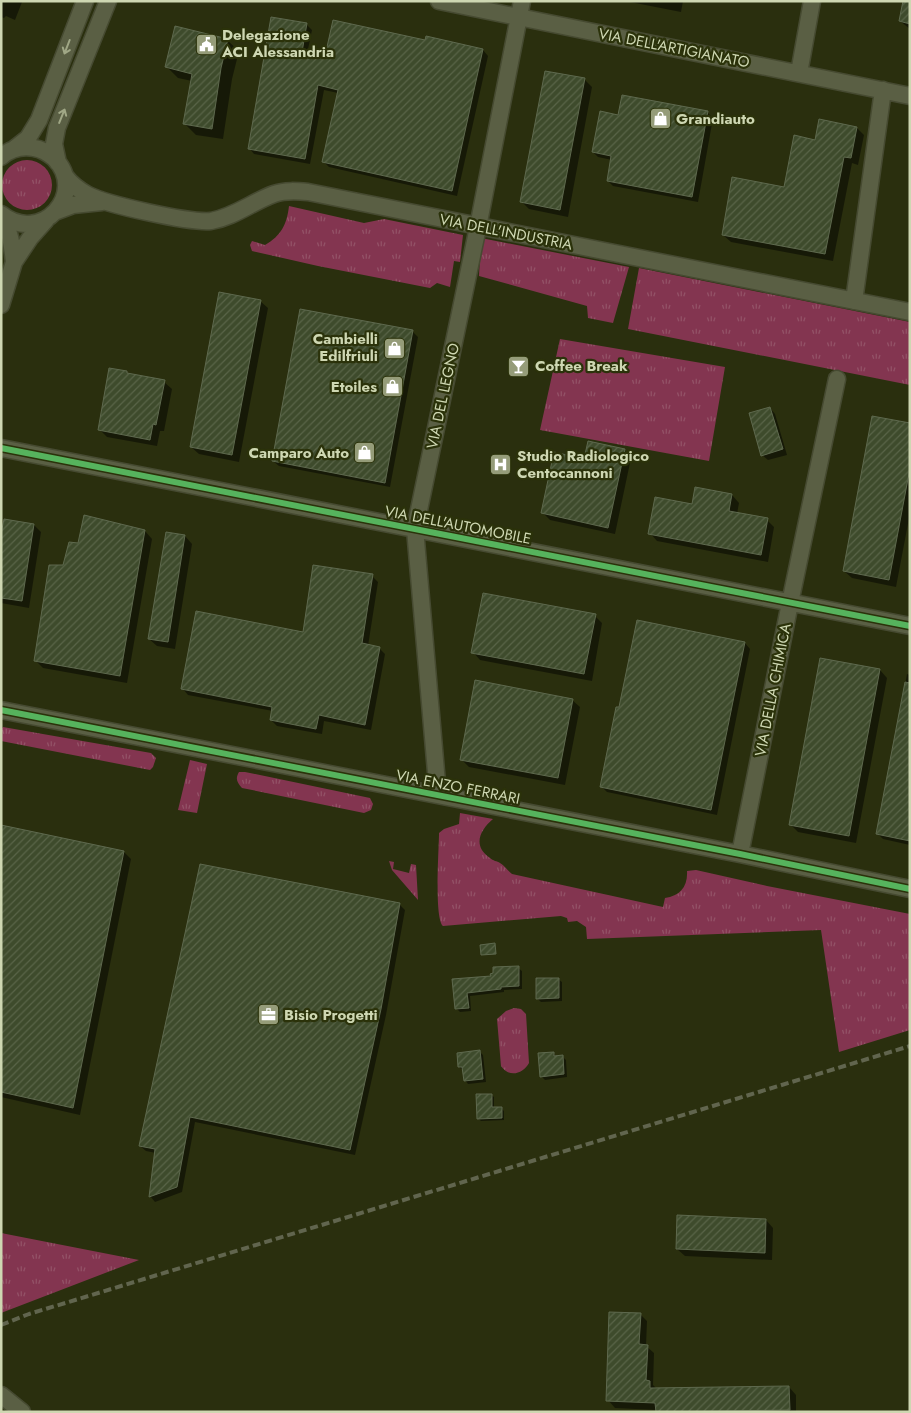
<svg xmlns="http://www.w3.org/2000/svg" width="911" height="1413" viewBox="0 0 911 1413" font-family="Jost,sans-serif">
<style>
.grass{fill:url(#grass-tufts)}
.shadow{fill:#0007}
.building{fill:url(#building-hatch);stroke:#5e694e}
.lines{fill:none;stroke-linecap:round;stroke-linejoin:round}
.minor-casing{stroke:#464a31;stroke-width:19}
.minor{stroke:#5a5f44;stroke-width:16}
.rail{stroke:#61654e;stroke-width:4;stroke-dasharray:8 4;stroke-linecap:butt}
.cycleway-casing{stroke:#2b320a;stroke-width:9}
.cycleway{stroke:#56b35d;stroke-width:6}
.oneway{stroke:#a0a786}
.labels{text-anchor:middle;stroke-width:4.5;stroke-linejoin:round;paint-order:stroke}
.poi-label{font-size:15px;font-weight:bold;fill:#ced7b2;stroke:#2b320a;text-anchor:start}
.street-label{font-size:15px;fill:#ced7b2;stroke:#2b320a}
</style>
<defs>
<pattern id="grass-tufts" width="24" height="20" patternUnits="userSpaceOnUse" patternTransform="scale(1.25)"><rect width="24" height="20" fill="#833550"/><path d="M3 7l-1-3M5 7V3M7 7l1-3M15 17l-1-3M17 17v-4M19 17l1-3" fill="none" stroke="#935267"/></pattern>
<pattern id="building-hatch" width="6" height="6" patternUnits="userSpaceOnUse" patternTransform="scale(1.25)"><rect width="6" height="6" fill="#3e4b2c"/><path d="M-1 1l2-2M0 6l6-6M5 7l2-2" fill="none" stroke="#596448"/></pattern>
</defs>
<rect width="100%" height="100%" fill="#2a2f0e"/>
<path class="grass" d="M2 185a25 25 0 1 1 50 0a25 25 0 1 1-50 0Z
M289 206 364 223 384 219 463 235 460 262 454 261 450 287 437 283 430 288 318 266 252 251 250 245 252 241 265 245C281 236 287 224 289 206Z
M481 238 629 267 613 323 588 318 587 306 479 276Z
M639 268 910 322V385L628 329Z
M560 339 725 367 709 461 540 430Z
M3 727 151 753 156 758 153 767 150 770 1 741V730Z
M190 760 207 764 197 813 178 810Z
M239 772H245L370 798 373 804 371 810 364 813 242 788C237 782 235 779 239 772Z
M460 813 493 819C480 830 472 846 490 858 493 861 497 861 500 863 505 866 508 871 512 874L663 907 665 898C680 896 688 887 687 871L696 870 767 886 910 914V1030L839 1052 821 930 587 939 586 927 577 921 568 922 567 918 561 916 443 926C434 917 439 850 439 833L444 829 459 824Z
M389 861 394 862 393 869 409 873 411 864 416 865 418 900 392 870Z
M514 1008 521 1009 526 1014 529 1063C523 1074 509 1078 501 1066L497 1019 506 1011Z
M1 1233 139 1260 1 1313Z"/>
<path class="shadow" d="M1 1H26L22 2 15 20 6 16 4 18 1 17Z
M625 1H683L681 12Z
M910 1V29L900 21Z
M306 24 312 30 307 54 326 58 426 42 483 50 488 56 457 196 329 167 323 161 338 93 324 90 310 164 254 154 249 148Z
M227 40 239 51 232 79 223 139 196 135 185 124 192 81 178 78 167 67Z
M546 72 585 80 592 87 568 217 529 209 522 202Z
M707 112 713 118 698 202 613 186 608 181 612 160 598 157 593 152 619 116Z
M857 128 864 135 858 165 852 163 833 261 731 242 723 235 785 188 816 141Z
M260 301 268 308 239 462 199 454 191 447Z
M413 332 418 337 390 487 279 466 273 461Z
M127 373 129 375 164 382 172 389 164 431H160L157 446 107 437 99 429Z
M770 408 775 414 787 455 768 460 762 455Z
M910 425V513L896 587 852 578 844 571Z
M624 450 631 458 615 534 550 520 542 512 585 460Z
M732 495 739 503 737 514 767 520 774 527 768 562 657 541 650 533 693 506Z
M34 525 41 532 29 608 1 603V541Z
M145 531 152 539 127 683 43 668 35 660 64 566 79 545Z
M185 536 192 544 175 649 157 646 149 639Z
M372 576 378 582 368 646 379 648 385 654 371 730 324 721 322 734 277 726 271 720 273 711 188 695 183 689 304 633Z
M595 616 602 623 592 681 480 660 473 652Z
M745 643 750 649 717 815 607 792 602 787 620 709Z
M880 670 887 678 856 843 798 832 790 824Z
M907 674 910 675V845L883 839 878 834Z
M572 700 580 707 565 785 469 767 461 759Z
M1 826 124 852 131 859 80 1115 1 1097Z
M399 904 405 910 386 1015 355 1155 195 1122 182 1192 155 1202 150 1196 156 1153 146 1151 140 1146Z
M518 968 522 971V989L504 990V992L470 996 471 1011 460 1012 456 1008 454 980 492 977Z
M558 979 562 982V1001L541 1002 538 999Z
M480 1052 483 1055 486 1082 468 1084 465 1080 463 1070 459 1067Z
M553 1053 557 1057H563L566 1060 567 1077 545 1080 541 1076Z
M491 1095 494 1097V1108H501L504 1111V1120L481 1121 478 1118Z
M766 1220 773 1228 772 1260 685 1256 677 1249Z
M640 1314 647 1321 646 1346 654 1353 653 1385 657 1389 789 1387 796 1395V1412H658L657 1410 615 1408 608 1400Z"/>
<path class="building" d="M903 1H910V24L899 21Z
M271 17 307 23 302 52 325 56 333 20 425 40 426 36 483 49 452 191 322 162 338 90 318 85 305 159 248 149Z
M175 26 228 39 221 68 212 129 183 124 192 74 165 67Z
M545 71 585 78 560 210 520 202Z
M622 95 708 111 692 197 607 181 611 156 592 152 600 111 618 115Z
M819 119 857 127 851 158 844 157 825 254 722 235 732 177 784 187 794 135 815 140Z
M219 292 261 300 232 455 190 447Z
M300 309 413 330 385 483 272 461Z
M109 368 127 371V373L165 380 156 425 153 424 150 440 98 430Z
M770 407 783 449 761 456 749 413Z
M872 416 910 423V468L889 580 843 571Z
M588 441 625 449 608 528 541 513 554 452 584 459Z
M695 487 732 494 729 511 768 518 761 555 648 534 655 497 692 504Z
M84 515 145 530 120 676 34 661 49 565H63L69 542 78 543Z
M4 519 34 524 22 601 1 598V534Z
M166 532 185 535 168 642 148 639Z
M313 565 373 574 362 643 380 647 365 725 319 715 316 729 270 720 272 707 181 689 196 611 303 632Z
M483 593 596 614 584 674 471 653Z
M637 620 745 642 711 810 600 787 616 707H619Z
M820 658 880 669 849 836 789 825Z
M475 680 573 699 558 778 460 760Z
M905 682 910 683V841L876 834Z
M1 825 124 851 73 1108 1 1092Z
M200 864 400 903 381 1009 350 1150 190 1117 177 1187 149 1197 155 1149 139 1146Z
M495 943 496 954 481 955 480 945Z
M519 966V986L501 987V989L467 993 469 1008 455 1009 452 979 491 976 490 974 493 973V967Z
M536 978H559V998L536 999Z
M480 1050 483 1079 464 1081 462 1067H458L457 1053Z
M554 1052V1056L563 1055 564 1074 540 1077 538 1053Z
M476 1094H492V1107H502V1118L477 1119Z
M677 1215 766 1219 765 1253 676 1249Z
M609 1312 641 1313 639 1344 648 1345 646 1380 650 1381V1388L789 1386 790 1410 656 1412 655 1403 606 1401Z"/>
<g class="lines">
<defs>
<path id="minor" d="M439 1 910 96
M799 73 812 1
M14 149 28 138 39 120 85 1
M1 157C10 149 22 146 34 148 41 149 48 153 54 158 89 193 41 246 1 214
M58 163 54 144 57 128 108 1
M65 176C71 184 79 190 88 195 108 205 190 223 211 221 234 217 252 202 274 194 285 190 297 191 308 192L910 312
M57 211 73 205 102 202
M2 215C10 231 12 245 14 262
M854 301 883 90
M1 305 14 262 30 238 46 220
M1 448 910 626
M1 710 740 854 910 889
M438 795 415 529 478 227 522 1
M740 854 790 603 837 379
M1 1395 22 1412"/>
</defs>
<use href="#minor" class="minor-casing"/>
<use href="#minor" class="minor"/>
<path class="rail" d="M1 1325 29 1314 910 1046"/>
<defs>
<path id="cycleway" d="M1 448 910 626
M1 710 740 854 910 889"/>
</defs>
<use href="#cycleway" class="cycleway-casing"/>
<use href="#cycleway" class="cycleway"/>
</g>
<defs><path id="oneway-shaft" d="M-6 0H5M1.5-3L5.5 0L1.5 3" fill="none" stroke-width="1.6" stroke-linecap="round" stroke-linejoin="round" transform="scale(1.25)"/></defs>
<g class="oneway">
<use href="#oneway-shaft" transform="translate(67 47) rotate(111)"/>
<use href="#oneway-shaft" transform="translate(62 116) rotate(-68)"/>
</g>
<defs>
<symbol id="civic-square" viewBox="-11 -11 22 22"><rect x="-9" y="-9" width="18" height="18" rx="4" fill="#959c79" stroke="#2b320a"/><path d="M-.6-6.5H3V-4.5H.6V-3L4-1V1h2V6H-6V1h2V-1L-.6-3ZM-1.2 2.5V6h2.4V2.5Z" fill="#fff"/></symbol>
<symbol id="shop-square" viewBox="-11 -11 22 22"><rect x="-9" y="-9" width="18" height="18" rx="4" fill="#959c79" stroke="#2b320a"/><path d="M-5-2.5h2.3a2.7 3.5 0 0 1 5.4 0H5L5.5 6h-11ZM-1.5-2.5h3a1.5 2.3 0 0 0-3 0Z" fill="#fff"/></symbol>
<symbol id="bar-square" viewBox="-11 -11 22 22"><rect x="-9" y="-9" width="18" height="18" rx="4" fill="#959c79" stroke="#2b320a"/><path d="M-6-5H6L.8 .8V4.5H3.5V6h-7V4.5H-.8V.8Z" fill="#fff"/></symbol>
<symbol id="hospital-square" viewBox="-11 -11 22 22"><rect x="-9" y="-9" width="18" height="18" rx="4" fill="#959c79" stroke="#2b320a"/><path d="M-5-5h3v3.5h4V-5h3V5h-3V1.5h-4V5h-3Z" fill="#fff"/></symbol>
<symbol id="office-square" viewBox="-11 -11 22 22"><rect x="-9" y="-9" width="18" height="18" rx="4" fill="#959c79" stroke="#2b320a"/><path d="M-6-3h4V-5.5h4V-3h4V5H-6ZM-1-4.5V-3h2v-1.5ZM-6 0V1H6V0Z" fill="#fff"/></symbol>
</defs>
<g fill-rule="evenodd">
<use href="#civic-square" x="194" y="32" width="25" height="25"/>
<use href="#shop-square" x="648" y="106" width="25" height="25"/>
<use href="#shop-square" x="382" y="336" width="25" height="25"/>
<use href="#bar-square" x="506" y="354" width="25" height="25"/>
<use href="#shop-square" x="380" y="374" width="25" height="25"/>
<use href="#shop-square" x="352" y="440" width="25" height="25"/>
<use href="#hospital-square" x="488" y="452" width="25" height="25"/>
<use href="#office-square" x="256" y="1002" width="25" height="25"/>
</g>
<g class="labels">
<g class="poi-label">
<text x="222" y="40">Delegazione<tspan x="222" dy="17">ACI Alessandria</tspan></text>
<text x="676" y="124">Grandiauto</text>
<text x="378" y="344" text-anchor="end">Cambielli<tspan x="378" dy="17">Edilfriuli</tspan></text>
<text x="535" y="371">Coffee Break</text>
<text x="377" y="392" text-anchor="end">Etoiles</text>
<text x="349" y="458" text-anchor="end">Camparo Auto</text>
<text x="517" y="461">Studio Radiologico<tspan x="517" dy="17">Centocannoni</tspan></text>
<text x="284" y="1020">Bisio Progetti</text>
</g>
<g class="street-label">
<text transform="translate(674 48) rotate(11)" y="5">VIA DELL'ARTIGIANATO</text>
<text transform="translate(506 232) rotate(11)" y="5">VIA DELL'INDUSTRIA</text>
<text transform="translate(443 396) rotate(-78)" y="5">VIA DEL LEGNO</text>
<text transform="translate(458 525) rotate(11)" y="5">VIA DELL'AUTOMOBILE</text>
<text transform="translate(773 690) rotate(-79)" y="5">VIA DELLA CHIMICA</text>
<text transform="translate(458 787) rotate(11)" y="5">VIA ENZO FERRARI</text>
</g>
</g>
<rect width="911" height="1413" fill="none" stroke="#ced7b2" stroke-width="5"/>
</svg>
